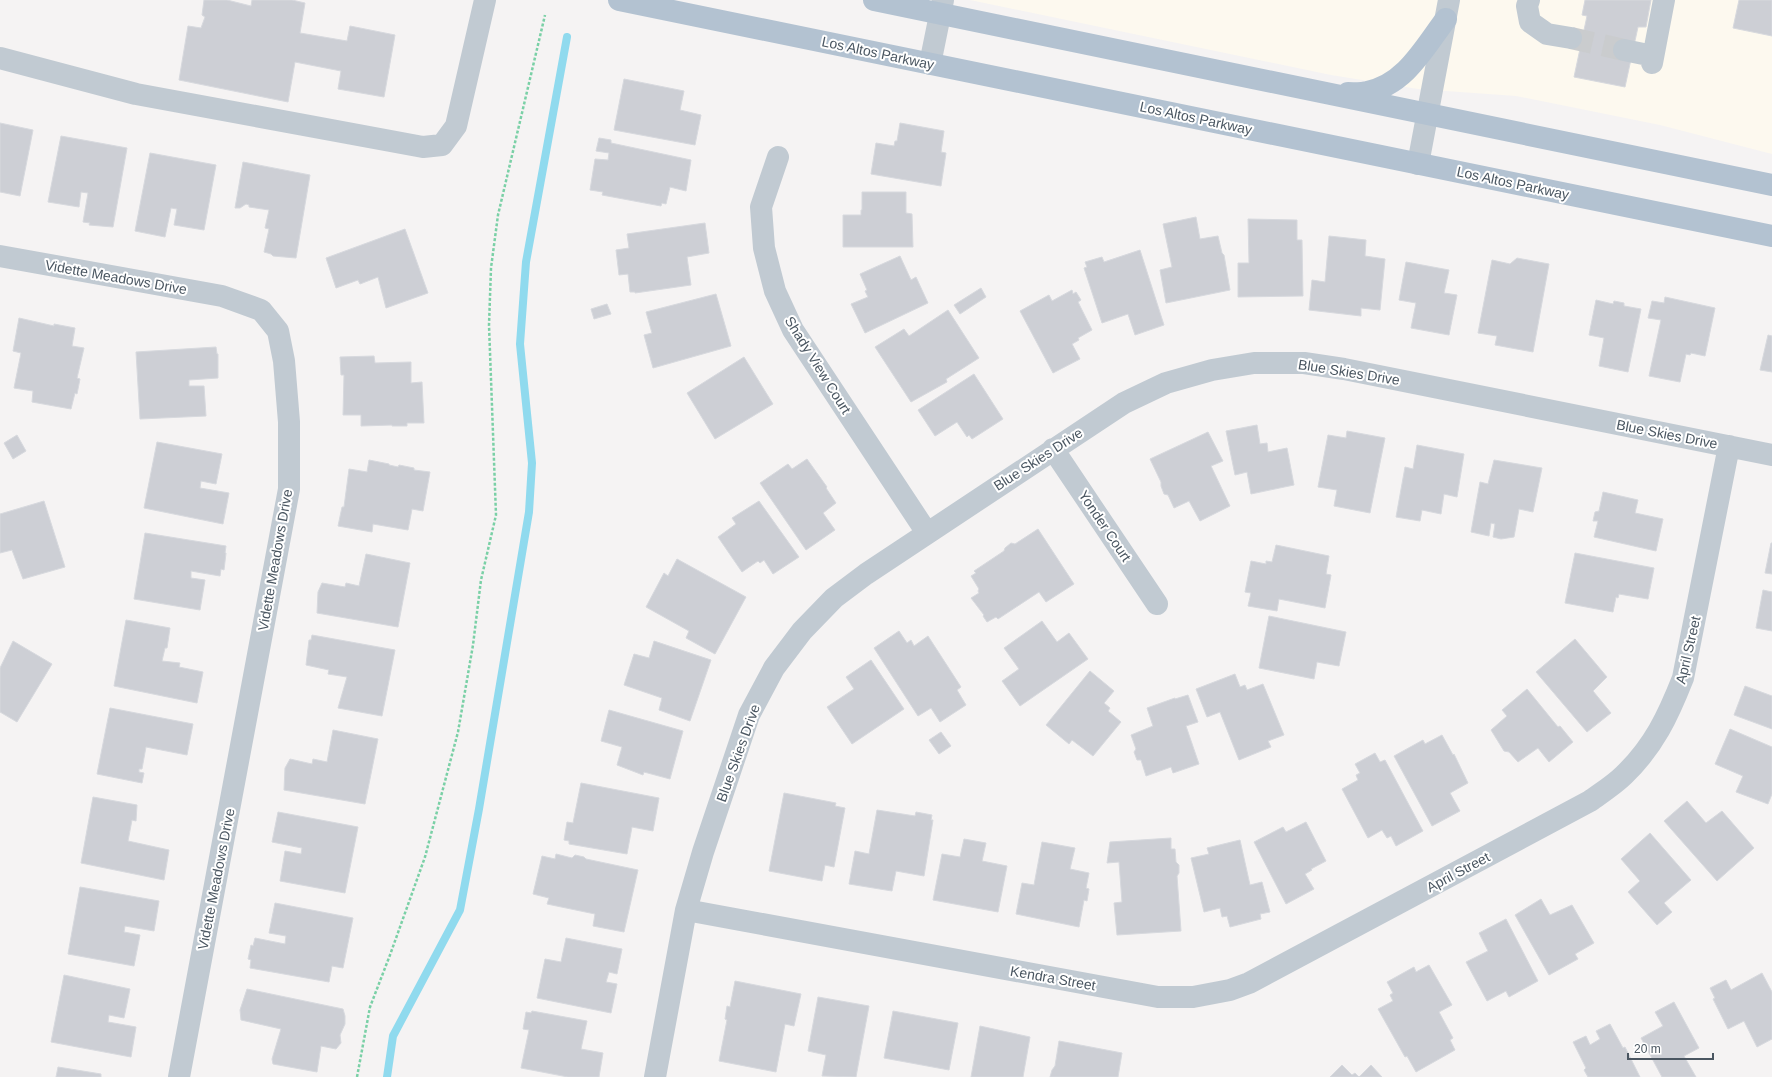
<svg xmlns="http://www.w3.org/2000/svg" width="1772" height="1077" viewBox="0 0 1772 1077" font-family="Helvetica,sans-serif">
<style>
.commercial{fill:#fdf9ef}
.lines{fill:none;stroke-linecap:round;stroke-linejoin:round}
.stream{stroke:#90daee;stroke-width:8}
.building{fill:#cdcfd5;stroke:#d7d9de}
.minor-tunnel{stroke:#caccce;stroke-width:22;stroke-dasharray:22 11;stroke-linecap:butt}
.path{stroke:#7ad0a6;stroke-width:2.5;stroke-dasharray:3 2;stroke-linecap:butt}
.minor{stroke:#c1cad2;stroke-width:22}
.major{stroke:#b3c2d1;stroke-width:22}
.labels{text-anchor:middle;stroke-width:4;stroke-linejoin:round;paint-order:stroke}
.street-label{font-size:14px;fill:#4a5661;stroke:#fff}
</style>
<rect width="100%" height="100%" fill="#f5f3f3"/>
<path class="commercial" d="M970 0H1772V154L1660 125 1516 96 1418 89 1331 75Z"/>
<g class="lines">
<path class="stream" d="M387 1077 393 1036 460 910 479 809 529 512 532 463 520 344 526 262 567 37"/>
</g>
<path class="building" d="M204 0H227L251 6 252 0H292L305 3 300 33 347 41 350 26 395 35 384 97 338 89 341 71 295 62 288 102 179 80 188 26 201 28 205 17 202 15Z
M1585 0H1651L1646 27H1638L1625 87 1574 77 1587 16 1582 15Z
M1739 0H1772V36L1733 28Z
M624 79 684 91 680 110 701 115 695 145 614 130Z
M0 123 33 130 20 196 0 192Z
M900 123 944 131 941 152 946 153 941 186 871 174 876 143 894 146 895 141H897Z
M61 136 127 148 113 227 89 225 90 223 83 222 88 193 81 192 79 207 48 202Z
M599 138 611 140V143L691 160 686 191 670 187 666 204 662 203 661 206 602 195 603 192 590 190 595 159 608 160 609 153 596 151Z
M150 153 216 165 204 230 174 225 177 209 171 208 165 237 135 231Z
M243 162 310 175 296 258 273 256 271 254 264 252 269 229 265 228 269 210 249 207V205L246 204 240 208H235Z
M862 192H906V213L912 214 913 247H843V215H861V210H862Z
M1196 217 1200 239 1218 236 1222 253 1224 255 1230 290 1166 303 1160 270 1172 267 1163 224Z
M1248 219 1297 220V240H1302L1303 296 1238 297V263H1249Z
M705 223 709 253 687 257 691 285 635 293V292H630L628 274 619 275 616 250 629 248 627 234Z
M405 229 428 293 386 308 378 277 360 284 358 280 336 288 326 258Z
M1329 236 1366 240 1365 256 1385 259 1380 310 1361 308V316L1309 310 1312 280 1325 282Z
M1140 250 1164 325 1135 335 1128 314 1102 323 1084 268 1087 267 1085 262 1102 257 1104 262Z
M900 256 911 280 916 277 928 303 865 333 851 304 868 297 865 291 867 290 860 274Z
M1517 258 1549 264 1533 352 1495 345 1497 336 1478 333 1492 260 1510 264Z
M1406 262 1449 270 1444 293 1457 295 1449 335 1411 328 1416 303 1399 300Z
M981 288 986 297 960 314 954 305Z
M1072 290 1073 294 1076 292 1081 300 1078 302 1092 330 1078 338 1079 340 1072 344 1080 359 1053 373 1020 311 1049 295 1052 301Z
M716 294 731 346 653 368 644 335 652 333 646 312Z
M1665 297 1715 308 1705 356 1691 353 1690 355 1686 354 1680 382 1649 376 1661 320 1648 318 1652 301 1664 303Z
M1596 300 1613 304 1614 301 1624 303V306L1641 309 1628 372 1599 366 1604 338 1589 335Z
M607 304 611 314 594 319 591 309Z
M948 310 979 358 946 379 947 382 911 402 875 347 904 329 909 336Z
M19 318 54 326V324L75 328 72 346 84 348 77 378 80 379 77 394 75 393 71 409 32 402 33 391 14 388 21 353 13 351Z
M1768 335 1772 336V372L1760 370Z
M216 347 217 354H218V378L189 380V386H204L206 416 140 419 136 352Z
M374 356 375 363 411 362V383L422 382 424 423H407V426H392V425L361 426V415H343L344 375H341L340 357Z
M744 357 773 404 715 439 687 393Z
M974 374 1003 419 972 439 969 435 967 437 957 422 935 436 918 410Z
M1257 425 1260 444 1267 443 1268 452 1287 448 1294 485 1251 494 1247 472 1235 475 1226 431Z
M1347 431 1385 438 1370 513 1334 506 1337 490 1318 487 1328 435 1346 438Z
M1208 432 1223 461 1211 466 1230 506 1200 521 1189 501 1174 508 1168 495 1164 494 1161 486V482L1150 459Z
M17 435 26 451 13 459 4 443Z
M157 442 222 454 216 484 201 481 200 488 229 493 223 524 144 508Z
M1417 445 1464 454 1457 497 1444 494 1441 514 1422 510 1420 521 1396 517 1405 467 1413 469Z
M807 459 827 487 826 488 836 503 823 513 835 530 806 550 760 483 788 464 792 469Z
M369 460 389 464V465L398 467 399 465 414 468V470L430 472 423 511 412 509 408 530 373 524 372 532 338 526 342 507H344L349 469 367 472Z
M1494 460 1542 468 1533 512 1519 509 1514 537 1501 539 1493 537 1495 524 1491 523 1489 536 1471 532 1480 482 1488 484Z
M1603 492 1638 500 1635 513 1663 519 1656 551 1594 537 1598 521H1593L1595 512 1599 511Z
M44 501 65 567 23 579 12 550 0 553V514Z
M759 501 799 557 773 574 764 560 760 563 758 561 742 572 718 537 736 524 732 518Z
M1038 529 1074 584 1046 602 1039 592 998 619 996 617 987 622 983 616 984 615 971 598 979 593 978 591 979 589 971 576 976 573 974 571 1004 551 1005 548 1011 543 1015 544Z
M145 533 226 546 225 553H226L224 570 221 569 220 576 191 571V578L205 580 200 610 134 599Z
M1771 543H1772V574L1765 573Z
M1276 545 1329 556 1326 574 1331 575 1325 608 1279 599 1277 611 1248 606 1251 593 1245 592 1251 561 1266 564V561L1272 562Z
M1575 553 1654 568 1648 599 1619 594 1618 598 1616 597 1613 612 1565 603Z
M366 554 410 563 398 627 317 613 318 592 322 583 345 587 346 583 359 586Z
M677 559 746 597 715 654 686 638 689 631 646 607 664 573 668 576Z
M1763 590 1772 592V631L1756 628Z
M1269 616 1346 632 1339 666 1317 662 1314 679 1259 668Z
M126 620 170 628 167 648H165L162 661 180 663 179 667 203 672 197 703 114 686Z
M1042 621 1057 642 1069 633 1088 659 1020 706 1002 681 1019 669 1004 648Z
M899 631 907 643 911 640 914 646 928 636 961 687 957 690 966 705 940 722 931 708 918 716 874 648Z
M312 635 395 650 382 716 338 708 347 677 328 674 329 670 306 665 309 640H311Z
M1575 639 1607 677 1593 691 1611 713 1587 732 1536 672Z
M13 641 52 664 17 722 0 712V668Z
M654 641 711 660 690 721 659 710 662 698 624 685 634 654 649 658Z
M871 660 904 709 852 744 827 707 854 689 846 677Z
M1090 671 1114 691 1104 703 1110 708 1108 711 1121 722 1093 756 1072 740 1069 744 1046 725Z
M1235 674 1240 687 1245 685 1247 690 1263 684 1284 735 1268 741 1271 747 1239 760 1220 712 1207 717 1196 689Z
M1745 686 1772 696V729L1734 715Z
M1527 689 1558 727 1560 726 1573 742 1549 762 1538 748 1518 762 1509 752 1504 751 1491 730 1507 716 1502 710Z
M1188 695 1198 722 1186 726 1199 764 1173 773 1171 767 1146 776 1141 760H1137L1134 752 1136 749 1131 735 1153 726 1147 708 1175 698V699Z
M110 708 193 724 187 755 146 747 142 769H139V772L144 773 142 783 97 774Z
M609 710 683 731 670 779 644 772 643 775 617 765 622 747 601 741Z
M1730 729 1772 747V794L1768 804 1736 792 1743 776 1715 764Z
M333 730 378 739 365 804 284 790 285 768 290 759 312 764 313 759 327 762Z
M941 732 951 746 939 754 929 740Z
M1442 735 1453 755 1454 754 1468 783 1450 793 1460 811 1432 826 1394 756 1423 740 1425 744Z
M1375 753 1380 762 1385 760 1423 831 1396 846 1391 836 1387 838 1382 830 1368 838 1342 789 1358 780 1356 775 1360 773 1355 764Z
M581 783 659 798 653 831 632 827 627 854 569 844V841L564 840 567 822 573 823Z
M784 793 836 803 835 806 845 808 834 867 825 865 822 881 769 871Z
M93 797 137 805 136 821 132 820 128 841 169 850 164 880 81 863Z
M1687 801 1706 823 1722 811 1754 848 1717 881 1664 821Z
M877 810 915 816 916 812 932 815 931 820H933L924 876 896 871 892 891 849 884 855 851 869 854Z
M278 812 358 827 345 893 280 881 285 851 301 854 302 848 272 842Z
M1306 822 1326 861 1311 869 1312 870 1305 874 1314 889 1286 904 1254 842 1283 827 1286 832Z
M1650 833 1691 880 1664 903 1672 912 1657 925 1628 892 1640 881 1621 859Z
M1171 838V849H1175L1176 862 1179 865V873L1177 876 1181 931 1117 935 1114 903 1122 902 1119 862 1107 863 1110 842Z
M964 839 986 843 982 861 1007 866 998 912 933 900 942 854 960 857Z
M1240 840 1250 885 1262 882 1270 912 1260 914 1261 919 1230 927 1227 916 1222 917 1220 908 1204 912 1191 858 1209 854 1207 848Z
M1042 842 1075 848 1070 869 1089 873 1086 888 1089 889 1087 901 1084 900 1079 927 1016 914 1022 883 1034 885Z
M556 854 572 858 575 855 584 857 586 859 638 870 624 932 593 926 595 914 547 904 549 898 533 894 542 856 555 859Z
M80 887 159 901 154 931 125 926 124 932 140 935 134 966 68 954Z
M1541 899 1550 915 1572 905 1594 943 1575 954 1578 959 1549 975 1515 915Z
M275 903 353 918 343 968 332 966 329 982 250 968 251 960 248 959 251 945 253 946 255 938 285 944 286 936 269 933Z
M1506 919 1538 981 1509 997 1506 991 1487 1001 1466 962 1488 951 1479 933Z
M566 938 622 949 617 974 609 972 606 982 617 984 611 1013 537 998 545 959 561 962Z
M1429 965 1452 1005 1439 1012 1453 1038 1450 1040 1455 1050 1416 1072 1407 1056 1405 1057 1378 1009 1393 1001 1390 995 1393 993 1387 982 1414 967 1416 972Z
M1762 973 1772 992V1039L1757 1047 1744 1021 1728 1029 1713 999 1715 998 1710 988 1726 980 1731 990Z
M64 975 130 989 124 1018 109 1015 108 1022 136 1027 131 1057 51 1042Z
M735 981 801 994 794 1026 785 1024 776 1072 719 1061 727 1020 725 1019 727 1006 730 1007Z
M247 989 343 1009 345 1016V1024L340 1035 341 1043 336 1049 321 1046 317 1072 273 1064 272 1059 281 1029 241 1020 240 1010Z
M818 997 869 1006 856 1077 822 1076 826 1055 808 1051Z
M1674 1002 1699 1048 1684 1056 1696 1077H1662L1641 1038 1663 1026 1655 1012Z
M532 1011 587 1021 581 1049 603 1053 599 1077H568L521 1068 529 1030 523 1029 526 1012 531 1013Z
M893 1011 958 1023 949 1070 884 1058Z
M1610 1024 1623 1048 1625 1047 1640 1077H1588L1584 1070 1586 1068 1573 1042 1586 1036 1590 1045 1600 1039 1596 1031Z
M980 1026 1030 1037 1023 1077H971Z
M1059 1041 1122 1053 1118 1077H1050L1052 1070 1055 1066Z
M1342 1065 1352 1075 1355 1073 1359 1077 1371 1065 1382 1077H1330Z
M58 1067 101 1074V1077H56Z"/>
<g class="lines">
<path class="minor-tunnel" d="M1571 38 1624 50"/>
<path class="path" d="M357 1077 370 1007 390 955 425 857 458 732 473 645 481 580 496 515 489 325 491 268 498 215 545 15"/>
<path class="minor" d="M1529 0 1527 6 1530 22 1547 34 1571 38
M1624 50 1653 56
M0 58 136 94 423 147 442 145 456 126 485 0
M1652 63 1664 0
M930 64 943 0
M778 157 761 207 764 248 775 291 793 330 927 533
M1418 164 1449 0
M0 256 222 296 261 310 278 331 284 361 289 422V489L179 1077
M1053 449 1157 604
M686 910 1158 997H1193L1230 990 1249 983 1590 801C1601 793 1614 785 1624 775 1654 746 1668 716 1683 678L1729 446
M655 1077 686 910 703 852 749 715 774 668 802 631 834 598 866 574 1124 403 1166 383 1212 370 1254 363H1304L1344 369 1772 455"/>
<path class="major" d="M619 0 1772 236
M874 0 1772 185
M1348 93C1355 93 1361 94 1367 92 1405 85 1424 48 1446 19"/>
</g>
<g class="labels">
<g class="street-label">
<text transform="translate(878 53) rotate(12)" y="5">Los Altos Parkway</text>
<text transform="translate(1196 118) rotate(12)" y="5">Los Altos Parkway</text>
<text transform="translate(1513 183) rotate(12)" y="5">Los Altos Parkway</text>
<text transform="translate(116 277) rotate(10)" y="5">Vidette Meadows Drive</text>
<text transform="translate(818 365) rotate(58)" y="5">Shady View Court</text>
<text transform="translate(1349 372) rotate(9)" y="5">Blue Skies Drive</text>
<text transform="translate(1667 434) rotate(11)" y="5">Blue Skies Drive</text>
<text transform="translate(1038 459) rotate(-33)" y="5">Blue Skies Drive</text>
<text transform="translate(1105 526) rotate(56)" y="5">Yonder Court</text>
<text transform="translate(275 560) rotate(-80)" y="5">Vidette Meadows Drive</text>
<text transform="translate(1688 650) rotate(-77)" y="5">April Street</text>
<text transform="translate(738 753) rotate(-70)" y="5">Blue Skies Drive</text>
<text transform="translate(1458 872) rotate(-28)" y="5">April Street</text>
<text transform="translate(216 879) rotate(-79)" y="5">Vidette Meadows Drive</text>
<text transform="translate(1053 978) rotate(10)" y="5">Kendra Street</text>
</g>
</g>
<path d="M1628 1053v6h85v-6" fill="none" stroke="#4a5661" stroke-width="2"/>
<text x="1634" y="1053" font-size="12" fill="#4a5661" stroke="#ffffff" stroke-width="3" paint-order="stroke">20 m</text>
</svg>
